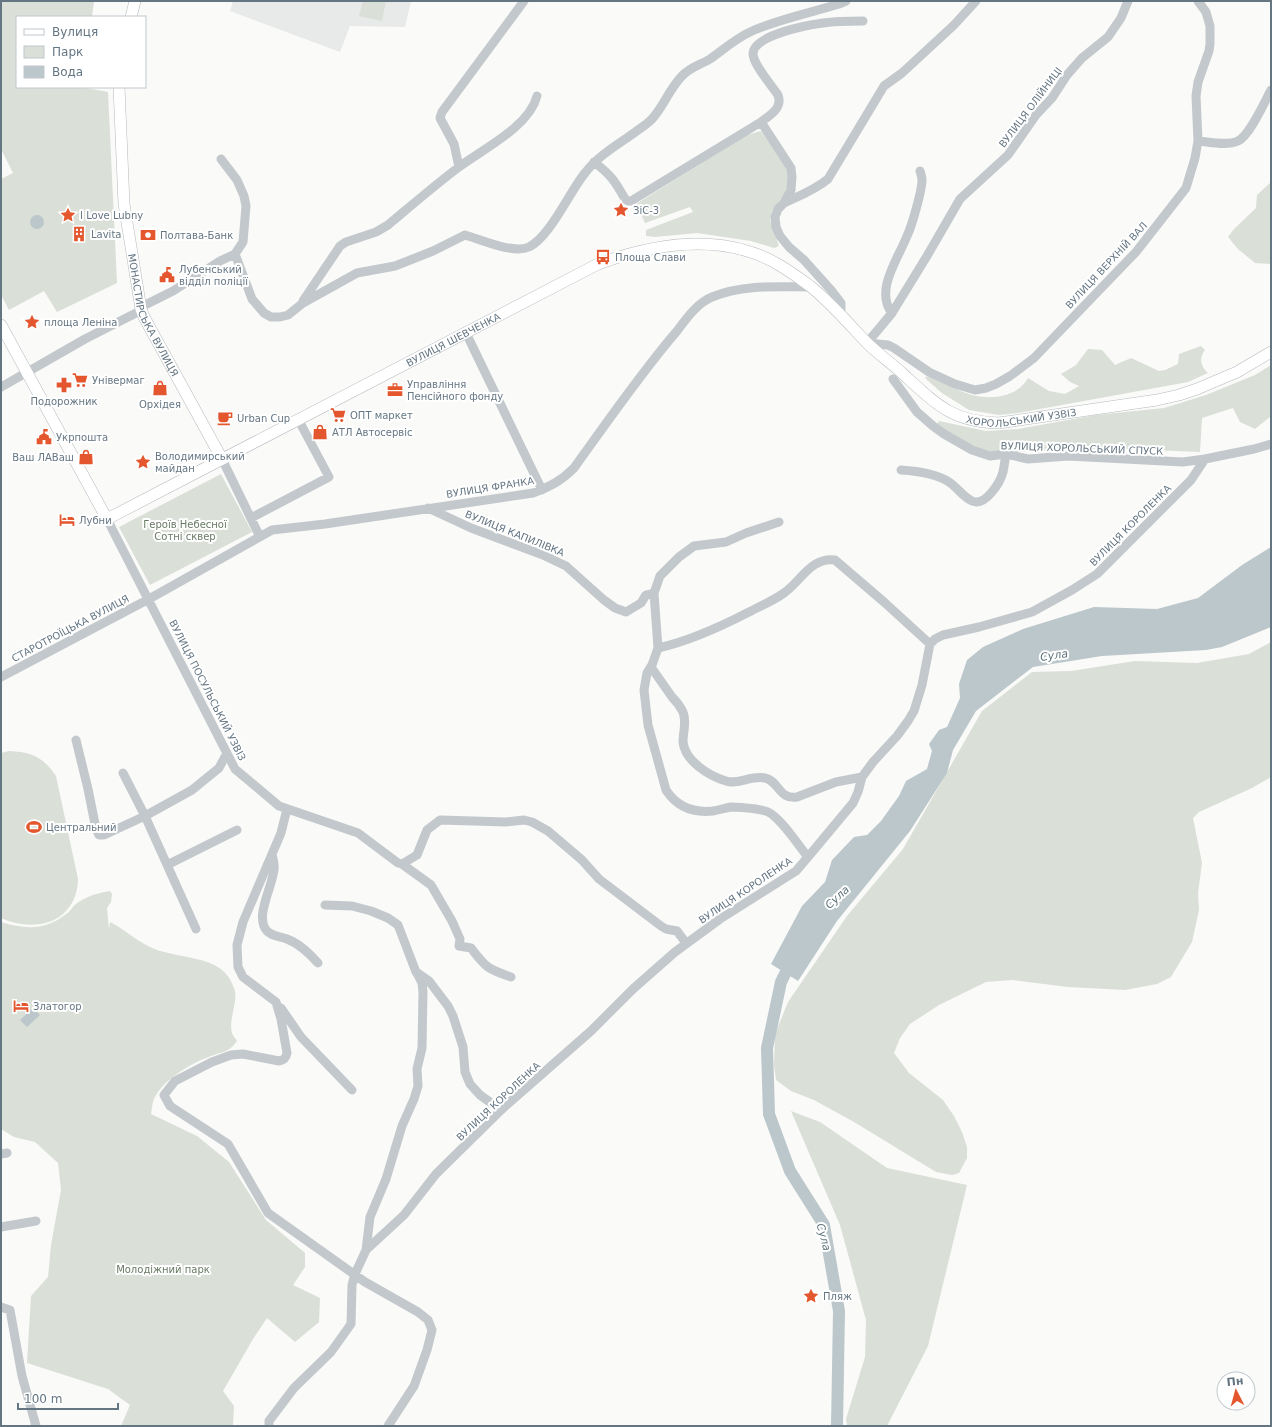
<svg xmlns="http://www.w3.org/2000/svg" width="1272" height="1427" viewBox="0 0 1272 1427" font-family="'DejaVu Sans',sans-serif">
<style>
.built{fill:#e8e9e9}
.green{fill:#dadfd7}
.water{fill:#bbc7cb}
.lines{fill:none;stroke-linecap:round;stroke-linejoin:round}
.river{stroke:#bbc7cb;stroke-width:12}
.major-casing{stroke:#b5babe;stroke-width:12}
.minor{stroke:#c3c8cc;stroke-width:9}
.major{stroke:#fff;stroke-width:11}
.labels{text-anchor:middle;stroke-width:4;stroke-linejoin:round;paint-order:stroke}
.street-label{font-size:10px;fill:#657683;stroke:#fff}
.poi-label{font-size:10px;fill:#657683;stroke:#fff;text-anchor:start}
.park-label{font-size:10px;fill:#687a64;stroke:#fff}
.water-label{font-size:11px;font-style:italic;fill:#60757c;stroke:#fff}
</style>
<rect width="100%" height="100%" fill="#fafaf8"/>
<path class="built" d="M233 1H411L405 27 350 26 340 52 230 11Z"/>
<path class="green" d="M1 1H94L92 17H17V87H81L108 92 117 283 57 312 44 291 9 310 1 295V179L13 173 1 149Z
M363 1H386L382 21 359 16Z
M761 131 788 167V185L784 195 772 211 770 220 779 246 774 248 751 241 697 233 655 237 646 236V230L693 212 690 207 645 223 636 204 747 135Z
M1271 182V264L1255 263 1238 249 1228 237 1234 229 1256 208 1257 195Z
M1201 346 1205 350C1199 358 1200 366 1208 373L1188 382 1018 413 999 415 969 410 942 393 927 380 925 377 929 376C943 382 958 391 972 395 991 400 1018 397 1028 378L1049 391 1065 394 1079 386 1070 382 1061 374 1076 365 1088 349 1102 350 1115 365 1131 358 1159 371 1165 370 1178 364 1179 354Z
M1271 365V416L1255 429 1240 422 1233 408 1202 418 1200 452 1130 449H1084L997 453 972 447 952 435 937 424 939 421 986 431 1018 429 1096 415 1164 408 1206 395 1255 375Z
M221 474 252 532 150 585 119 527Z
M1271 642V777L1252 788 1199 812 1193 818 1202 863 1198 893 1199 910 1192 942 1171 977 1157 984 1125 990 1068 987 1013 980 986 982 939 1005 910 1024 900 1038 894 1053 909 1073 943 1100 954 1116 962 1132 967 1147V1158L959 1173 952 1175 936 1172 854 1122 814 1100 791 1091 776 1080 774 1065 775 1034 788 1002 847 916 903 849 982 711 1032 672 1071 671 1135 661 1197 663 1249 654Z
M9 751C32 752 43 757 56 776L78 879C77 922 36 934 1 918V753Z
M110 891 112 894 111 902 107 908 109 929 110 922C124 929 134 939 148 946 176 961 223 952 234 988 239 1002 228 1018 232 1033 233 1036 236 1039 237 1041 228 1053 224 1051 211 1056 192 1063 163 1079 154 1099 152 1103 152 1109 151 1114L197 1136 229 1162 266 1220 305 1253V1267L293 1285 320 1298 319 1322 295 1342 267 1318 253 1339 223 1391 234 1406 233 1426H121L130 1405 108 1389 27 1363 31 1296 48 1277 51 1245 61 1190 58 1163 35 1142 14 1137 1 1129V922C25 929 43 931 65 915 70 912 72 907 76 904 86 896 98 893 110 891Z
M791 1111 820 1122 887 1168 967 1185 928 1346 887 1426H847L846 1419 865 1357 866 1320 840 1225Z"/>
<path class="water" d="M30 222a7 7 0 1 1 14 0a7 7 0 1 1-14 0Z
M1271 547V627L1222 647 1206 650 1102 656 1033 667 976 711 953 750 947 773 910 831 837 921 798 981 771 964 802 906 825 882 832 860 854 837 867 835 881 821 899 796 906 781 927 769 932 751 929 744 939 730 947 727 960 698 959 684 967 660 983 647 1023 629 1094 607 1157 609 1198 598 1242 565Z
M33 1008 40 1015 27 1027 20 1020Z"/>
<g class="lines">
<path class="river" d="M793 958 781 982 767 1048 769 1114 790 1171 824 1225 839 1311 837 1426"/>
<defs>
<g id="major">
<path d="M131 17 135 1"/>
<path id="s1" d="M119 87 124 204 141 309 144 317 222 459"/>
<path id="s2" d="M1 325 107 519 598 264C645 247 698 236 747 251 770 257 791 272 810 286 831 303 848 323 866 342 877 353 891 363 903 374 936 404 952 422 999 423L1157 400 1179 395 1197 389 1237 372 1271 352"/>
</g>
</defs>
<use href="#major" class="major-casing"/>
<path class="minor" d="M761 122 791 168 792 177 791 190 784 203 778 209 775 217 776 227 780 236 789 247 804 260 831 290 841 303V315
M1198 141C1210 142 1227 146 1238 141 1250 135 1264 103 1271 90
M594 162C611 175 615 181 625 199L628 201H631L761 122C770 115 783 108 778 95 772 86 753 64 753 54 753 35 808 25 823 23 836 21 850 21 863 21
M459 167 454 144 440 118 442 112 524 1
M784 203C799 196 815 190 828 179L884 86 902 73 954 25 976 1
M235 254 252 299 264 313 271 317H280L288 315 303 303 357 273 395 266 433 251 465 235C482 240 513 254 529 247 550 237 570 191 585 173 598 156 617 145 634 133 639 129 646 125 651 120 663 108 669 89 682 76 690 67 700 65 710 59 723 50 735 39 750 32 778 19 810 13 839 4L846 1
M303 301 340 246 346 242 376 232 388 225C412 205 435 185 459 167 483 149 529 127 537 96
M892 313C874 291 899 257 907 236 912 226 922 190 922 180 922 177 921 174 920 171
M466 333 542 490
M867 343 888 345 894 348 929 372 955 384 975 390 986 388 996 384 1010 376 1034 358 1136 252 1186 188 1195 158 1198 141 1196 96 1198 82 1209 51 1210 44V26L1206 12 1198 1
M867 343 892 313 927 256 960 199 1008 155 1036 115 1052 98 1067 75 1082 58 1108 37 1121 18 1128 1
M893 379 917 412 933 426 944 434 972 450 990 456 1006 454 1028 459 1068 456 1183 462 1205 459
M1 387 85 339 136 313 145 305 173 291 220 261 235 254 243 242 246 206 244 196 237 180 221 159
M222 459 260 537
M901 470C917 471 935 473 949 482 957 487 963 497 972 501 985 507 1000 483 1003 472 1004 467 1005 460 1006 454
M428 508 471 528 543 555 566 566 604 600 615 608 626 612 641 603 646 595 654 593 658 648 652 665 647 673 644 690 648 725 666 790C677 807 694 813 713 811 719 810 725 808 731 807 740 807 748 808 756 809 759 810 764 810 768 812 781 818 798 845 808 857
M251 518 329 477 298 419
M107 519 235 769 279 806 358 833 398 863 402 864 417 855 427 830 440 820 506 822 524 820 532 822 548 831 582 860 599 879 661 926 666 929 677 931 686 943
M654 593 660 576 679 557 694 546 726 542 746 533 779 522
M658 648C690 641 720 627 749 612 760 606 773 601 784 593 801 581 811 557 835 560L884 602 930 644
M651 667C658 677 665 687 672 697 676 701 680 706 683 712 687 722 683 731 683 742 685 761 709 776 726 781 737 785 752 775 765 778 779 781 779 800 797 797L836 782 862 777
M1 677 149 599 272 530 325 524 533 493C551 486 561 481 574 468 608 421 640 374 677 331 686 319 697 303 712 297 743 284 777 287 811 287
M76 740 88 789 96 829 99 835H104L145 816 192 790 219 768 227 753
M123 773 145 816 196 929
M287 809 281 833 243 922 237 945 238 967 243 977 276 1002 281 1019 287 1053C286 1058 284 1060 279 1061L243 1054 231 1055 212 1062 175 1081 164 1095 170 1106 228 1144 268 1213 365 1282 418 1312 428 1320 432 1330 427 1350 414 1386 388 1426
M272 854C273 859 275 865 274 869 273 886 254 917 267 931 273 937 280 936 287 939 300 944 309 953 318 963
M402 864 431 885 452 921 460 939 459 946 471 948C486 968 488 969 511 977
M167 865 237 830
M325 905 352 906 371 911 388 918 398 925 416 972 429 981 448 1006 453 1016 463 1047 465 1072 470 1084 480 1095 501 1110
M281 1008 301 1037 352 1090
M1 1154 7 1153
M1 1227 36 1221
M366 1250 370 1217 386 1179 402 1126 414 1099 418 1086 417 1069 422 1048 423 992 422 983 417 973
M1 1307 10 1310 22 1376 36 1426
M269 1426V1421L294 1388 331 1352 351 1324 352 1285 355 1274 366 1250 404 1215 436 1174 501 1110 591 1031 633 989 675 952 720 919 796 871 808 857 853 803 858 792 862 777 873 762 897 736 908 721 914 711 922 685 930 644 935 639 943 635 979 627 1032 612 1072 590 1097 574 1191 480 1205 459 1254 449 1271 444"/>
<use href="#major" class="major"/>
</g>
<defs>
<symbol id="sight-bare" viewBox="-9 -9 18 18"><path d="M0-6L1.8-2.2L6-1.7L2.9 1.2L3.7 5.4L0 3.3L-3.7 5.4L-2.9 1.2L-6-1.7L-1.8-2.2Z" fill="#e4572e" stroke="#fff" stroke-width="2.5" paint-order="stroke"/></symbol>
<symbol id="building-bare" viewBox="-9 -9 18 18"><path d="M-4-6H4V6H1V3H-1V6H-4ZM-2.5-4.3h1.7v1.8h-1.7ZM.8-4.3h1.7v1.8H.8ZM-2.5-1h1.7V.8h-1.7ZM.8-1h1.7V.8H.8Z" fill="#e4572e" stroke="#fff" stroke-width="2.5" paint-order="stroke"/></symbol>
<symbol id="bank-bare" viewBox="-9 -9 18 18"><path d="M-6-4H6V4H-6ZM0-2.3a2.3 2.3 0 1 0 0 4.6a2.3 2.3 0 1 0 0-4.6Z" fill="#e4572e" stroke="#fff" stroke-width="2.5" paint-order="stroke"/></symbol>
<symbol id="bus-bare" viewBox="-9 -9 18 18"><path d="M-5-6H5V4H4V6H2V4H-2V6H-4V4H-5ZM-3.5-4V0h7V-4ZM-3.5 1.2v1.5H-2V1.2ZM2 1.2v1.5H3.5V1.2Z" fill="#e4572e" stroke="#fff" stroke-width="2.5" paint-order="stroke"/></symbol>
<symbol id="civic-bare" viewBox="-9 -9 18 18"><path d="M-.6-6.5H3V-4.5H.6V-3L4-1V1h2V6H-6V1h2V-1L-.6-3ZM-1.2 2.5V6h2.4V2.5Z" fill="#e4572e" stroke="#fff" stroke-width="2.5" paint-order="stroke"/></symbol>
<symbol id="supermarket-bare" viewBox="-9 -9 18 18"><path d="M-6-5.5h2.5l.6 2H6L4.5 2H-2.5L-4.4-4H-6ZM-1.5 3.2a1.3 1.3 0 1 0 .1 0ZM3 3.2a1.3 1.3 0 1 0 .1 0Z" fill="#e4572e" stroke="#fff" stroke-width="2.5" paint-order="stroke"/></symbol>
<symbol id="pharmacy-bare" viewBox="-9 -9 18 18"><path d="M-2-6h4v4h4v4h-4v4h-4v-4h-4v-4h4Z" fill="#e4572e" stroke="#fff" stroke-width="2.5" paint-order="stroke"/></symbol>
<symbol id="shop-bare" viewBox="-9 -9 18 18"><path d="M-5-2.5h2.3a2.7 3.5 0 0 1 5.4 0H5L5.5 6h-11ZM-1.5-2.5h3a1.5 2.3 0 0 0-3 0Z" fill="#e4572e" stroke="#fff" stroke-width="2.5" paint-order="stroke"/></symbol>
<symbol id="office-bare" viewBox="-9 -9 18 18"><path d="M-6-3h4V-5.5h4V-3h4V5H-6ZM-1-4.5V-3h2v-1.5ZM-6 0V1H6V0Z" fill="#e4572e" stroke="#fff" stroke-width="2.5" paint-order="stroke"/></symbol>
<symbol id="cafe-bare" viewBox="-9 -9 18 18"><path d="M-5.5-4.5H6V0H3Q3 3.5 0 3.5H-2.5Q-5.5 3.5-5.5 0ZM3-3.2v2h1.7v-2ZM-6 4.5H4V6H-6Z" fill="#e4572e" stroke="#fff" stroke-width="2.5" paint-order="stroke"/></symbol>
<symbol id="hotel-bare" viewBox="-9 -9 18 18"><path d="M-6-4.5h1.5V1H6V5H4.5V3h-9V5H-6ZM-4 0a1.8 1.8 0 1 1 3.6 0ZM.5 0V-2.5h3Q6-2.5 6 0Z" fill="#e4572e" stroke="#fff" stroke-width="2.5" paint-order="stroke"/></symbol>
<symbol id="stadium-bare" viewBox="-9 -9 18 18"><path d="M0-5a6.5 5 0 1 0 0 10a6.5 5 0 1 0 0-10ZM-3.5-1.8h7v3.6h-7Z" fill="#e4572e" stroke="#fff" stroke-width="2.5" paint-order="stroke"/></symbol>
</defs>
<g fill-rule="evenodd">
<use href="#sight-bare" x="610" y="199" width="22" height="22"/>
<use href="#sight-bare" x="57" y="204" width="22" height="22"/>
<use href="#building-bare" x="68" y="223" width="22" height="22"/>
<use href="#bank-bare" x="137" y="224" width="22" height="22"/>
<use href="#bus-bare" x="592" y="246" width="22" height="22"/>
<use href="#civic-bare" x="156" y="264" width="22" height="22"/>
<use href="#sight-bare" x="21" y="311" width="22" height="22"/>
<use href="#supermarket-bare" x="69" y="369" width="22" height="22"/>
<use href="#pharmacy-bare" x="53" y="374" width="22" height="22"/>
<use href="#shop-bare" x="149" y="377" width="22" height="22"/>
<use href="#office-bare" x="384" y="379" width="22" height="22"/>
<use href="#supermarket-bare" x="327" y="404" width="22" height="22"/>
<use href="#cafe-bare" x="214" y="407" width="22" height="22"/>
<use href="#shop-bare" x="309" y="421" width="22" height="22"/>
<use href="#civic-bare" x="33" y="426" width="22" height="22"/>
<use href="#shop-bare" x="75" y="446" width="22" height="22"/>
<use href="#sight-bare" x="132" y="451" width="22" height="22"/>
<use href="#hotel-bare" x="56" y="509" width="22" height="22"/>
<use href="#stadium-bare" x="23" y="816" width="22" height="22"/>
<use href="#hotel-bare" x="10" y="995" width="22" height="22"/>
<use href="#sight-bare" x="800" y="1285" width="22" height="22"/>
</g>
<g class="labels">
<g class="street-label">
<text transform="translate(1030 107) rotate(-53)" y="4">ВУЛИЦЯ ОЛІЙНИЦІ</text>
<text transform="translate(1106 265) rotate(-47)" y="4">ВУЛИЦЯ ВЕРХНІЙ ВАЛ</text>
<text dy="4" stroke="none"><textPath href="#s1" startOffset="233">МОНАСТИРСЬКА ВУЛИЦЯ</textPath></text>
<text dy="4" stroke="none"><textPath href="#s2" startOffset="611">ВУЛИЦЯ ШЕВЧЕНКА</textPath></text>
<text dy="4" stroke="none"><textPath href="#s2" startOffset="1261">ХОРОЛЬСЬКИЙ УЗВІЗ</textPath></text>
<text transform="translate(1082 448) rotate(2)" y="4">ВУЛИЦЯ ХОРОЛЬСЬКИЙ СПУСК</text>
<text transform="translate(490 487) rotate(-9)" y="4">ВУЛИЦЯ ФРАНКА</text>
<text transform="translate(1130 525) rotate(-45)" y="4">ВУЛИЦЯ КОРОЛЕНКА</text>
<text transform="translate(515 533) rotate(22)" y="4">ВУЛИЦЯ КАПИЛІВКА</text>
<text transform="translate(70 628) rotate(-28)" y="4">СТАРОТРОЇЦЬКА ВУЛИЦЯ</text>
<text transform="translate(208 690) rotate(63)" y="4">ВУЛИЦЯ ПОСУЛЬСЬКИЙ УЗВІЗ</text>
<text transform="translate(745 890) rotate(-34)" y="4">ВУЛИЦЯ КОРОЛЕНКА</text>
<text transform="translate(498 1101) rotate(-43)" y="4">ВУЛИЦЯ КОРОЛЕНКА</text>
</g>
<g class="poi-label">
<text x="633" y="214">ЗіС-3</text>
<text x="80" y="219">I Love Lubny</text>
<text x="91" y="238">Lavita</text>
<text x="160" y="239">Полтава-Банк</text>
<text x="615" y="261">Площа Слави</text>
<text x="179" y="273">Лубенський<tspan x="179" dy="12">відділ поліції</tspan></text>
<text x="44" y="326">площа Леніна</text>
<text x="92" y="384">Універмаг</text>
<text x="407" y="388">Управління<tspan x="407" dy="12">Пенсійного фонду</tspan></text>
<text x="64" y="405" text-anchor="middle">Подорожник</text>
<text x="160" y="408" text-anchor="middle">Орхідея</text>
<text x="350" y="419">ОПТ маркет</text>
<text x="237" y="422">Urban Cup</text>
<text x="332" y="436">АТЛ Автосервіс</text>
<text x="56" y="441">Укрпошта</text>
<text x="155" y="460">Володимирський<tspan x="155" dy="12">майдан</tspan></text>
<text x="74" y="461" text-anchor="end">Ваш ЛАВаш</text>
<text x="79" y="524">Лубни</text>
<text x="46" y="831">Центральний</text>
<text x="33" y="1010">Златогор</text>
<text x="823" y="1300">Пляж</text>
</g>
<g class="park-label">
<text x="185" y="528">Героїв Небесної<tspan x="185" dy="12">Сотні сквер</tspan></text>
<text x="163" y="1273">Молодіжний парк</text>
</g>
<g class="water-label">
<text transform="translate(1054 655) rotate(-8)" y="4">Сула</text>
<text transform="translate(837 897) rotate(-43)" y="4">Сула</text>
<text transform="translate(824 1237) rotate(75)" y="4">Сула</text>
</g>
</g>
<rect width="1272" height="1427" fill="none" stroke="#657683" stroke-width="4"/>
<rect x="16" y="16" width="130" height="72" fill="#ffffff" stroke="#c1c8cd"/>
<rect x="24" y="29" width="20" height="6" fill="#ffffff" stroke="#c1c8cd"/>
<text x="52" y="36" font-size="12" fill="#657683">Вулиця</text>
<rect x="24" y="46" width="20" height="12" fill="#dadfd7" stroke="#c1c8cd"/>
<text x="52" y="56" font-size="12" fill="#657683">Парк</text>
<rect x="24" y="66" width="20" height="12" fill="#bbc7cb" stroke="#c1c8cd"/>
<text x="52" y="76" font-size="12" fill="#657683">Вода</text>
<g transform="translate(1236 1391) rotate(354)"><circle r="19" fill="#ffffff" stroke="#c1c8cd"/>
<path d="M0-3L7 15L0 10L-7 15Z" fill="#e4572e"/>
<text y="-6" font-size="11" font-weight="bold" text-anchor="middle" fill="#657683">Пн</text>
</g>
<path d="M18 1403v6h100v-6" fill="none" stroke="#657683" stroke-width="2"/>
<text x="24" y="1403" font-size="12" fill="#657683" stroke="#ffffff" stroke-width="3" paint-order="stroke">100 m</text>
</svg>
